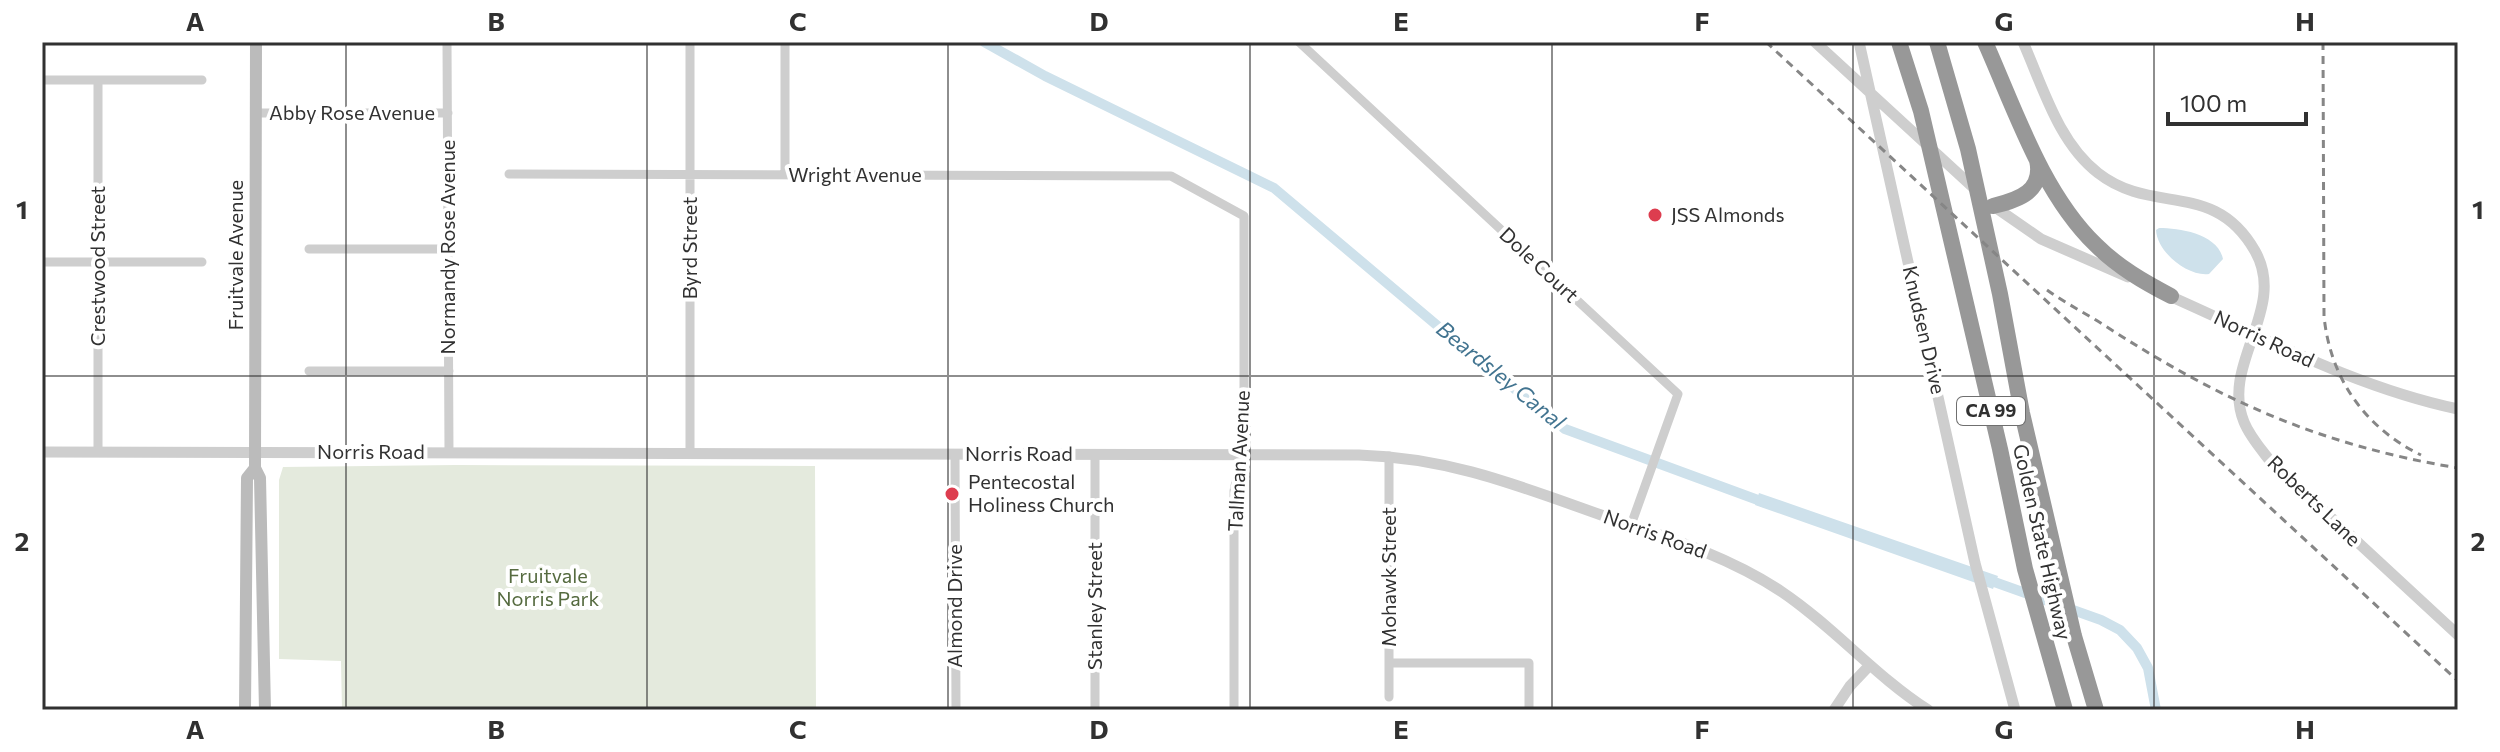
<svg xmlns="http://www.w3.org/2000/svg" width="2500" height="752" viewBox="0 0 2500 752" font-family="Commissioner,sans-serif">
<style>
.green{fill:#e4eadd}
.water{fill:#cee1eb}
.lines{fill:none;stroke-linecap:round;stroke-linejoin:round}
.canal{stroke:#cee1eb;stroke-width:10}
.minor{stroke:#cecece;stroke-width:9}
.tertiary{stroke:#cecece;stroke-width:11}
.secondary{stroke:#bbb;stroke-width:12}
.motorway{stroke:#989898;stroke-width:16}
.rail{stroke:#868686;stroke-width:3;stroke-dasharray:8 6;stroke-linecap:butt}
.grid{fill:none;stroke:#313131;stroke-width:2;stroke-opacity:0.55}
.poi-dot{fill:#dd3d4f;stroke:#fff;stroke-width:3}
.labels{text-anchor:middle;stroke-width:8;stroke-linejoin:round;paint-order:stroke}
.shield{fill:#fff;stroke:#6f6f6f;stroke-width:2}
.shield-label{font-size:18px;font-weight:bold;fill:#313131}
.street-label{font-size:20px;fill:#313131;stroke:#fff}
.poi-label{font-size:20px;fill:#313131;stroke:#fff;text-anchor:start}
.park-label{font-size:20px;fill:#566b40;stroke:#fff}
.water-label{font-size:22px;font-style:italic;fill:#427490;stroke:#fff}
.neatline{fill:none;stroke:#313131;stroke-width:3}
.grid-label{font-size:26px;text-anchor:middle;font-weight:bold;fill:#313131}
</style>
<rect width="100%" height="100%" fill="#fff"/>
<path class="green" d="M456 465 815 466 816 710H342L341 661 279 659V480L283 467Z"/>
<path class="water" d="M2159 228C2180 228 2218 234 2223 259L2209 274C2188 277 2157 252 2156 230Z
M1759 493 1998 576 1993 589 1755 505Z"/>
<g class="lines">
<path class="canal" d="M984 42 1045 76 1274 188 1471 354 1565 429 1766 503
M1986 579 2101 620 2120 630 2137 648 2148 668 2156 710"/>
<path class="minor" d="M447 42 449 453
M1299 42 1678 394 1631 525
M42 80H202
M98 80V452
M256 113H448
M509 174 1171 176 1244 216V442L1234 491V710
M785 175V42
M309 249H448
M42 262H202
M309 371H449
M690 453V42
M955 454 956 710
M1095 454V710
M1389 456V697
M1389 663H1529V710"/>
<path class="tertiary" d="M1815 42 1976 190
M1859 42 1975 563 2015 710
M2023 42C2043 87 2058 142 2098 173 2153 216 2214 179 2255 251 2288 309 2220 364 2244 422 2250 437 2261 449 2271 462L2458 635
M1992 205 2041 239 2128 277
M2165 294C2261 336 2354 387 2458 409
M42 452 1359 455C1451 458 1519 486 1604 516 1666 537 1728 556 1782 592 1834 627 1875 676 1928 710
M1834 710 1850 686 1869 666"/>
<path class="secondary" d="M256 42 255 468 260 478 265 710
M245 710 247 478 255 468"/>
<path class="motorway" d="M1899 42 1921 111 2000 449 2025 569 2065 710
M1937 42 1968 149 2000 294 2022 413 2074 636 2096 710
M1985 42C2015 109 2042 193 2096 245 2118 267 2144 282 2171 296
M1993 206C2019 200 2044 191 2037 160"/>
<path class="rail" d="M1766 42 2458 681
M2323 42 2324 316C2330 378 2365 428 2421 455
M2047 290C2065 303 2085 313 2104 325 2221 401 2320 445 2458 468"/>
</g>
<path class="grid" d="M346 42V710M647 42V710M948 42V710M1250 42V710M1552 42V710M1853 42V710M2154 42V710M42 376H2458"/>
<g class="poi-dot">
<circle cx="1655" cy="215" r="8"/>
<circle cx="952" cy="494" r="8"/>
</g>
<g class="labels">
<rect class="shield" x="1957" y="397" width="68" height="28" rx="6"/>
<g class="shield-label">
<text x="1991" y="417">CA 99</text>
</g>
<g class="street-label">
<text x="352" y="120">Abby Rose Avenue</text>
<text x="855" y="182">Wright Avenue</text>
<text transform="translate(448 247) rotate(-90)" y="7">Normandy Rose Avenue</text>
<text transform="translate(690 248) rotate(-90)" y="7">Byrd Street</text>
<text transform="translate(236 255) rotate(-90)" y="7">Fruitvale Avenue</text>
<text transform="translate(1539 265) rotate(43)" y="7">Dole Court</text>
<text transform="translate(98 266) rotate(-90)" y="7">Crestwood Street</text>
<text transform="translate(1924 330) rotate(77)" y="7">Knudsen Drive</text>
<text transform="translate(2264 339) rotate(25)" y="7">Norris Road</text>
<text x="371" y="459">Norris Road</text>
<text x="1019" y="461">Norris Road</text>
<text transform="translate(1239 461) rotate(-87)" y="7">Tallman Avenue</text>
<text transform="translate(2314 501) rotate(44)" y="7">Roberts Lane</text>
<text transform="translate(1655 534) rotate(20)" y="7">Norris Road</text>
<text transform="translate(2042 542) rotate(77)" y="7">Golden State Highway</text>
<text transform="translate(1389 577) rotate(-90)" y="7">Mohawk Street</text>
<text transform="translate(955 606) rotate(-90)" y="7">Almond Drive</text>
<text transform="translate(1095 606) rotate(-90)" y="7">Stanley Street</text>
</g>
<g class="poi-label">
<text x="1671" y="222">JSS Almonds</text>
<text x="968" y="489">Pentecostal<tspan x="968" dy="23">Holiness Church</tspan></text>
</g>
<g class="park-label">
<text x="548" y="583">Fruitvale<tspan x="548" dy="23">Norris Park</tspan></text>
</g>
<g class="water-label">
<text transform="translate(1501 375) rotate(39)" y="8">Beardsley Canal</text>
</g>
</g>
<rect width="2500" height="752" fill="none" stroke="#ffffff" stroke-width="88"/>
<path d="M2168 112v12h138v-12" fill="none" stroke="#313131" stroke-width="4"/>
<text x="2180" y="112" font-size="24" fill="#313131" stroke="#ffffff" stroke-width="6" paint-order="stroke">100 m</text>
<rect x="44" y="44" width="2412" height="664" class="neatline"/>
<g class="grid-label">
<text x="195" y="31">A</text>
<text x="496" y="31">B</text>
<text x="798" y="31">C</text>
<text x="1099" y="31">D</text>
<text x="1401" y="31">E</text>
<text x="1702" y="31">F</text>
<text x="2004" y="31">G</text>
<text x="2305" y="31">H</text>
<text x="22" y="219">1</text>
<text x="2478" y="219">1</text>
<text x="22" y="551">2</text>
<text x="2478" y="551">2</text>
<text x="195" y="739">A</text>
<text x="496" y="739">B</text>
<text x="798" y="739">C</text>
<text x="1099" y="739">D</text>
<text x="1401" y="739">E</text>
<text x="1702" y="739">F</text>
<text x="2004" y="739">G</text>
<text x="2305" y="739">H</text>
</g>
</svg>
